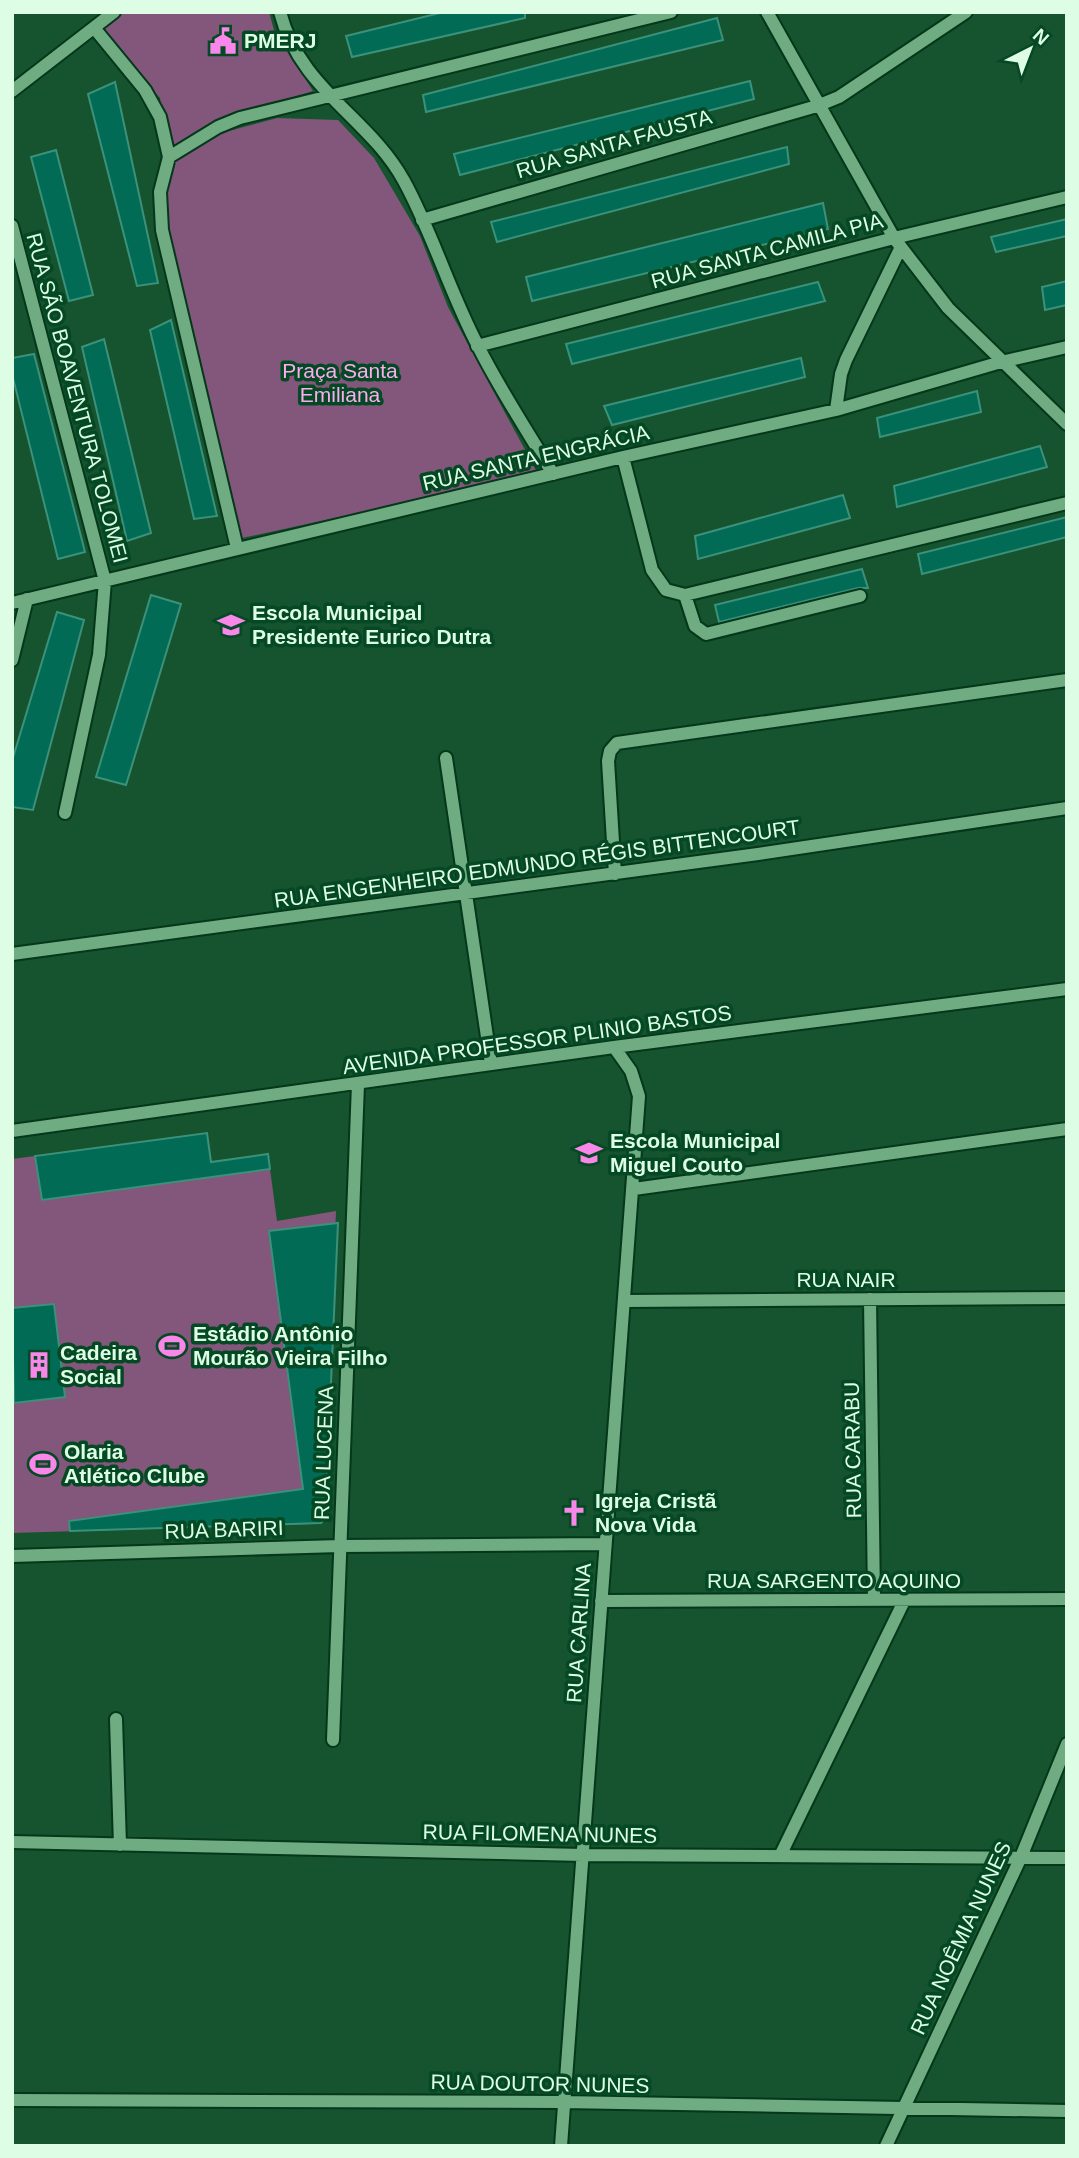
<svg xmlns="http://www.w3.org/2000/svg" width="1079" height="2158" viewBox="0 0 1079 2158" font-family="Arial,sans-serif">
<style>
.green{fill:#83567b}
.building{fill:#026b56;stroke:#3b917a;stroke-width:2}
.lines{fill:none;stroke-linecap:round;stroke-linejoin:round}
.minor-casing{stroke:#05371a;stroke-width:16}
.minor{stroke:#6fac81;stroke-width:12}
.labels{text-anchor:middle;stroke-width:7;stroke-linejoin:round;paint-order:stroke}
.poi-label{font-size:21px;font-weight:bold;fill:#defde5;stroke:#044924;text-anchor:start}
.street-label{font-size:21px;fill:#defde5;stroke:#044924}
.park-label{font-size:21px;fill:#fcacef;stroke:#044924}
</style>
<rect width="100%" height="100%" fill="#15542e"/>
<path class="green" d="M120 12H269L274 30 313 91 219 120 168 149 160 98 97 30Z
M277 118 338 120 374 158 420 236 448 307 538 474 242 538 163 206 174 161 221 133Z
M268 1154 277 1221 336 1211 325 1518 311 1524 12 1533V1159L35 1156 40 1185Z"/>
<path class="building" d="M444 12H525V18L352 57 346 36Z
M717 18 723 40 426 112 423 95Z
M750 81 754 99 460 175 454 154Z
M115 82 158 283 137 286 88 94Z
M787 147 789 164 497 242 491 222Z
M56 150 93 295 69 301 31 157Z
M823 203 828 229 532 301 526 277Z
M1067 219V236L996 252 991 237Z
M1067 281V305L1045 310 1042 287Z
M818 282 825 301 572 364 566 344Z
M171 320 217 516 194 519 150 330Z
M104 339 151 533 127 541 82 347Z
M34 354 85 552 58 559 12 374V358Z
M801 358 805 377 612 425 604 406Z
M977 391 981 412 880 437 877 418Z
M1040 446 1047 467 897 507 894 486Z
M843 495 850 518 698 559 695 536Z
M1067 517V537L922 574 918 554Z
M862 569 868 588H858L719 622 715 605Z
M151 595 181 604 126 785 96 777Z
M57 612 84 620 33 810 12 807V761Z
M207 1133 211 1162 268 1154 270 1169 42 1200 35 1156Z
M338 1223 325 1519 321 1523 70 1531 69 1521 303 1489 269 1231Z
M54 1304 65 1397 14 1403 12 1308Z"/>
<g class="lines">
<defs>
<path id="minor" d="M280 12C300 90 369 117 404 181 433 234 450 293 478 346 500 390 528 432 553 474
M767 12 894 238 948 308 1067 424
M95 29 145 90 160 117 169 157 160 192 162 230 237 548
M12 91 114 12
M169 157 218 127 240 118 671 12
M422 220 817 106 839 97 966 12
M12 226 105 581 99 655 65 813
M477 346 894 238 1067 197
M836 410 841 374 846 360 901 247
M623 457 652 570 666 590 685 595 1067 503
M685 595 695 626 706 634 860 596
M12 603 623 457 836 410 1001 362 1067 347
M12 660 27 599
M446 758 491 1064
M615 874 608 761 610 751 617 743 1067 680
M12 954 758 854 1067 808
M12 1131 614 1047 1067 989
M634 1189 1067 1129
M870 1299 874 1599
M625 1301 1067 1298
M12 1556 340 1546 605 1544
M601 1601 1067 1599
M116 1719 120 1845
M333 1740 358 1084
M12 1842 583 1855 1067 1858
M780 1856 905 1599
M12 2100 563 2102 1067 2111
M561 2146 639 1096 631 1071 614 1047
M886 2146 1021 1857 1067 1744"/>
</defs>
<use href="#minor" class="minor-casing"/>
<use href="#minor" class="minor"/>
</g>
<defs>
<symbol id="civic-bare" viewBox="-9 -9 18 18"><path d="M-.6-6.5H3V-4.5H.6V-3L4-1V1h2V6H-6V1h2V-1L-.6-3ZM-1.2 2.5V6h2.4V2.5Z" fill="#f987e9" stroke="#044924" stroke-width="2.5" paint-order="stroke"/></symbol>
<symbol id="school-bare" viewBox="-9 -9 18 18"><path d="M0-5L7-2L0 1L-7-2ZM-4 1L0 2.5L4 1V4Q0 6-4 4Z" fill="#f987e9" stroke="#044924" stroke-width="2.5" paint-order="stroke"/></symbol>
<symbol id="stadium-bare" viewBox="-9 -9 18 18"><path d="M0-5a6.5 5 0 1 0 0 10a6.5 5 0 1 0 0-10ZM-3.5-1.8h7v3.6h-7Z" fill="#f987e9" stroke="#044924" stroke-width="2.5" paint-order="stroke"/></symbol>
<symbol id="building-bare" viewBox="-9 -9 18 18"><path d="M-4-6H4V6H1V3H-1V6H-4ZM-2.5-4.3h1.7v1.8h-1.7ZM.8-4.3h1.7v1.8H.8ZM-2.5-1h1.7V.8h-1.7ZM.8-1h1.7V.8H.8Z" fill="#f987e9" stroke="#044924" stroke-width="2.5" paint-order="stroke"/></symbol>
<symbol id="church-bare" viewBox="-9 -9 18 18"><path d="M-1.2-6h2.4v3.5h3.3v2.4h-3.3V6h-2.4V-.1h-3.3v-2.4h3.3Z" fill="#f987e9" stroke="#044924" stroke-width="2.5" paint-order="stroke"/></symbol>
</defs>
<g fill-rule="evenodd">
<use href="#civic-bare" x="204" y="22" width="38" height="38"/>
<use href="#school-bare" x="212" y="606" width="38" height="38"/>
<use href="#school-bare" x="570" y="1134" width="38" height="38"/>
<use href="#stadium-bare" x="153" y="1327" width="38" height="38"/>
<use href="#building-bare" x="20" y="1346" width="38" height="38"/>
<use href="#stadium-bare" x="24" y="1445" width="38" height="38"/>
<use href="#church-bare" x="555" y="1494" width="38" height="38"/>
</g>
<g class="labels">
<g class="poi-label">
<text x="244" y="48">PMERJ</text>
<text x="252" y="620">Escola Municipal<tspan x="252" dy="24">Presidente Eurico Dutra</tspan></text>
<text x="610" y="1148">Escola Municipal<tspan x="610" dy="24">Miguel Couto</tspan></text>
<text x="193" y="1341">Estádio Antônio<tspan x="193" dy="24">Mourão Vieira Filho</tspan></text>
<text x="60" y="1360">Cadeira<tspan x="60" dy="24">Social</tspan></text>
<text x="64" y="1459">Olaria<tspan x="64" dy="24">Atlético Clube</tspan></text>
<text x="595" y="1508">Igreja Cristã<tspan x="595" dy="24">Nova Vida</tspan></text>
</g>
<g class="street-label">
<text transform="translate(614 144) rotate(-16)" y="7">RUA SANTA FAUSTA</text>
<text transform="translate(767 251) rotate(-15)" y="7">RUA SANTA CAMILA PIA</text>
<text transform="translate(77 398) rotate(75)" y="7">RUA SÃO BOAVENTURA TOLOMEI</text>
<text transform="translate(536 458) rotate(-13)" y="7">RUA SANTA ENGRÁCIA</text>
<text transform="translate(537 864) rotate(-8)" y="7">RUA ENGENHEIRO EDMUNDO RÉGIS BITTENCOURT</text>
<text transform="translate(537 1040) rotate(-8)" y="7">AVENIDA PROFESSOR PLINIO BASTOS</text>
<text x="846" y="1287">RUA NAIR</text>
<text transform="translate(853 1450) rotate(-91)" y="7">RUA CARABU</text>
<text transform="translate(324 1453) rotate(-88)" y="7">RUA LUCENA</text>
<text transform="translate(224 1530) rotate(-2)" y="7">RUA BARIRI</text>
<text x="834" y="1588">RUA SARGENTO AQUINO</text>
<text transform="translate(579 1633) rotate(-86)" y="7">RUA CARLINA</text>
<text transform="translate(540 1834) rotate(1)" y="7">RUA FILOMENA NUNES</text>
<text transform="translate(961 1938) rotate(-65)" y="7">RUA NOÊMIA NUNES</text>
<text transform="translate(540 2084) rotate(1)" y="7">RUA DOUTOR NUNES</text>
</g>
<g class="park-label">
<text x="340" y="378">Praça Santa<tspan x="340" dy="24">Emiliana</tspan></text>
</g>
</g>
<rect width="1079" height="2158" fill="none" stroke="#defde5" stroke-width="28"/>
<g transform="translate(1030 49) rotate(42)" stroke="#044924" stroke-width="5" paint-order="stroke">
<path d="M0-5L12 26L0 18L-12 26Z" fill="#defde5"/>
<text y="-10" font-size="19" font-weight="bold" text-anchor="middle" fill="#defde5">N</text>
</g>
</svg>
